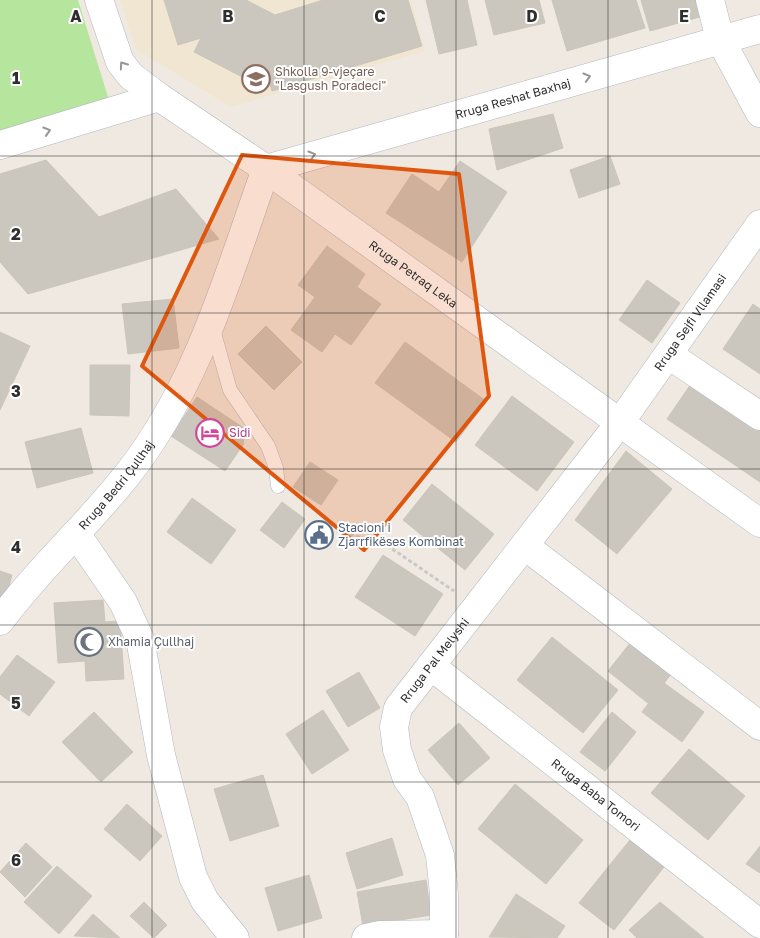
<svg xmlns="http://www.w3.org/2000/svg" width="760" height="938" viewBox="0 0 760 938" font-family="'Golos Text',sans-serif">
<style>
.education{fill:#f0e6d1}
.green{fill:#b6e59e}
.building{fill:#cbc7bf;stroke:#cbc5ba}
.lines{fill:none;stroke-linecap:round;stroke-linejoin:round}
.lane-casing{stroke:#b4b7c1;stroke-width:15}
.street-casing{stroke:#b4b7c1;stroke-width:29}
.secondary-casing{stroke:#b4b7c1;stroke-width:29}
.path{stroke:#c9c9c9;stroke-width:3;stroke-dasharray:4 2.5;stroke-linecap:butt}
.lane{stroke:#fff;stroke-width:14}
.street{stroke:#fff;stroke-width:28}
.secondary{stroke:#fff;stroke-width:28}
.oneway{stroke:#969696}
.marked{fill:#df570e;fill-opacity:0.2;stroke:#df570e;stroke-width:4;stroke-linejoin:round}
.grid{fill:none;stroke:#2e2e2e;stroke-width:1;stroke-opacity:0.55}
.labels{text-anchor:middle;stroke-width:4;stroke-linejoin:round;paint-order:stroke}
.education-label{font-size:12px;fill:#785e54;stroke:#fff;text-anchor:start}
.street-label{font-size:12px;fill:#2e2e2e;stroke:#fff}
.hotel-label{font-size:12px;fill:#b23c85;stroke:#fff;text-anchor:start}
.service-label{font-size:12px;fill:#4e5e75;stroke:#fff;text-anchor:start}
.worship-label{font-size:12px;fill:#5b616d;stroke:#fff;text-anchor:start}
.grid-label{font-size:16px;text-anchor:middle;font-weight:bold;fill:#2e2e2e;stroke:#fff;stroke-width:4;stroke-linejoin:round;paint-order:stroke}
</style>
<rect width="100%" height="100%" fill="#efe9e1"/>
<path class="education" d="M120 0H411L425 51 231 107 136 49Z"/>
<path class="green" d="M0 0H78L108 97 107 102 0 131Z"/>
<path class="building" d="M164 0H246L275 15 323 0H408L422 46 272 91 264 64 254 83 194 52 201 38 178 45Z
M426 0H467L477 45 439 54Z
M485 0H539L545 23 494 35Z
M552 0H636L645 28 567 51Z
M641 0H698L703 16 650 31Z
M553 114 563 148 497 170 489 129Z
M610 156 620 184 579 198 570 170Z
M46 160 99 217 176 189 219 239 28 294 0 262V174Z
M460 161 507 192 462 262 386 213 412 174 439 192Z
M327 246 365 274 357 287 381 304 351 345 335 334 322 352 291 330 315 297 298 285Z
M647 280 680 303 652 343 619 320Z
M173 299 179 348 128 354 122 304Z
M753 304 760 309V374L723 349Z
M266 326 302 362 274 390 238 354Z
M0 332 30 346 0 410Z
M405 342 486 401 456 442 375 383Z
M90 365H130L129 416 90 415Z
M693 381 760 427V482L667 419Z
M512 396 574 442 537 491 475 445Z
M197 397 248 431 244 437 243 445 225 471 171 436Z
M81 428 93 473 37 488 25 442Z
M626 451 672 489 617 554 575 520Z
M310 462 338 480 321 505 293 487Z
M432 484 494 534 465 570 403 520Z
M192 498 236 530 211 564 167 532Z
M282 502 305 519 284 548 260 530Z
M383 555 443 594 415 636 355 597Z
M0 571 12 575 4 604 0 603Z
M103 600 105 622 120 621 124 679 86 681 85 661 58 663 54 603Z
M552 637 618 690 583 733 517 680Z
M631 642 671 674 649 704 608 671Z
M17 655 55 682 29 716 0 694V677Z
M359 672 380 708 348 727 326 691Z
M664 683 704 712 682 742 642 712Z
M323 710 349 750 312 774 286 734Z
M94 712 133 752 101 782 62 742Z
M612 712 636 732 605 771 580 752Z
M459 723 490 758 458 785 428 750Z
M689 749 745 796 708 840 651 793Z
M263 775 279 826 230 841 214 789Z
M515 784 583 840 546 884 478 829Z
M127 804 162 836 140 861 104 829Z
M392 838 403 875 357 889 346 853Z
M630 840 664 867 614 930 579 903Z
M26 843 52 867 25 897 0 872Z
M760 846V873L746 864Z
M57 866 92 896 59 934 24 902Z
M309 875 322 918 278 931 265 888Z
M426 880 431 915 363 926 357 892Z
M516 894 565 926 557 938 489 937Z
M144 902 167 925 154 938 130 916Z
M660 902 704 938H637L629 930Z
M93 914 120 938 74 936Z"/>
<g class="lines">
<defs>
<path id="lane" d="M212 326 230 390 268 446 276 468 278 486"/>
<g id="street">
<path d="M710 0 720 39 760 113"/>
<path d="M669 355 760 416"/>
<path d="M77 535 123 602 140 639 161 755 193 877 205 901 235 938"/>
<path d="M525 546 760 726"/>
<path id="s1" d="M0 621C38 569 87 526 127 475 198 386 228 275 266 169L760 29"/>
<path id="s2" d="M431 666 760 924"/>
<path id="s3" d="M444 934V894L440 855 420 797 407 779 397 750 394 727 398 708 621 421 760 224"/>
<path d="M366 938 380 935 444 934"/>
</g>
<g id="secondary">
<path id="s4" d="M99 0 120 62 131 76 159 97 266 169 760 523"/>
<path d="M0 145 159 97"/>
</g>
</defs>
<use href="#lane" class="lane-casing"/>
<use href="#street" class="street-casing"/>
<use href="#secondary" class="secondary-casing"/>
<path class="path" d="M337 531 385 544 454 591"/>
<use href="#lane" class="lane"/>
<use href="#street" class="street"/>
<use href="#secondary" class="secondary"/>
</g>
<defs><path id="oneway-chevron" d="M-2-3.5L2.5 0L-2 3.5" fill="none" stroke-width="1.6" stroke-linecap="round" stroke-linejoin="round" transform="scale(1.25)"/></defs>
<g class="oneway">
<use href="#oneway-chevron" transform="translate(123 65) rotate(-125)"/>
<use href="#oneway-chevron" transform="translate(587 77) rotate(-16)"/>
<use href="#oneway-chevron" transform="translate(47 131) rotate(-17)"/>
<use href="#oneway-chevron" transform="translate(312 155) rotate(-16)"/>
</g>
<path class="marked" d="M242 155 459 174 489 396 364 550 142 366Z"/>
<path class="grid" d="M152 0V938M304 0V938M456 0V938M608 0V938M0 156H760M0 313H760M0 469H760M0 625H760M0 782H760"/>
<defs>
<symbol id="school-ring" viewBox="-11 -11 22 22"><circle r="9.5" fill="#fff" stroke="#8d6e63" stroke-width="1.5"/><path d="M0-5L7-2L0 1L-7-2ZM-4 1L0 2.5L4 1V4Q0 6-4 4Z" fill="#8d6e63"/></symbol>
<symbol id="hotel-ring" viewBox="-11 -11 22 22"><circle r="9.5" fill="#fff" stroke="#d1479c" stroke-width="1.5"/><path d="M-6-4.5h1.5V1H6V5H4.5V3h-9V5H-6ZM-4 0a1.8 1.8 0 1 1 3.6 0ZM.5 0V-2.5h3Q6-2.5 6 0Z" fill="#d1479c"/></symbol>
<symbol id="civic-ring" viewBox="-11 -11 22 22"><circle r="9.5" fill="#fff" stroke="#5c6f8a" stroke-width="1.5"/><path d="M-.6-6.5H3V-4.5H.6V-3L4-1V1h2V6H-6V1h2V-1L-.6-3ZM-1.2 2.5V6h2.4V2.5Z" fill="#5c6f8a"/></symbol>
<symbol id="mosque-ring" viewBox="-11 -11 22 22"><circle r="9.5" fill="#fff" stroke="#6b7280" stroke-width="1.5"/><path d="M3.5-4.9A6 6 0 1 0 3.5 4.9A5 5 0 1 1 3.5-4.9Z" fill="#6b7280"/></symbol>
</defs>
<g fill-rule="evenodd">
<use href="#school-ring" x="240" y="63" width="32" height="32"/>
<use href="#hotel-ring" x="194" y="417" width="32" height="32"/>
<use href="#civic-ring" x="303" y="519" width="32" height="32"/>
<use href="#mosque-ring" x="73" y="626" width="32" height="32"/>
</g>
<g class="labels">
<g class="education-label">
<text x="275" y="76">Shkolla 9-vjeçare<tspan x="275" dy="14">"Lasgush Poradeci"</tspan></text>
</g>
<g class="street-label">
<text dy="4" stroke="none"><textPath href="#s1" startOffset="788">Rruga Reshat Baxhaj</textPath></text>
<text dy="4" stroke="none"><textPath href="#s4" startOffset="428">Rruga Petraq Leka</textPath></text>
<text dy="4" stroke="none"><textPath href="#s3" startOffset="720">Rruga Sejfi Vllamasi</textPath></text>
<text dy="4" stroke="none"><textPath href="#s1" startOffset="179">Rruga Bedri Çullhaj</textPath></text>
<text dy="4" stroke="none"><textPath href="#s3" startOffset="296">Rruga Pal Melyshi</textPath></text>
<text dy="4" stroke="none"><textPath href="#s2" startOffset="209">Rruga Baba Tomori</textPath></text>
</g>
<g class="hotel-label">
<text x="229" y="437">Sidi</text>
</g>
<g class="service-label">
<text x="338" y="532">Stacioni i<tspan x="338" dy="14">Zjarrfikëses Kombinat</tspan></text>
</g>
<g class="worship-label">
<text x="108" y="646">Xhamia Çullhaj</text>
</g>
</g>
<g class="grid-label">
<text x="76" y="22">A</text>
<text x="228" y="22">B</text>
<text x="380" y="22">C</text>
<text x="532" y="22">D</text>
<text x="684" y="22">E</text>
<text x="16" y="84">1</text>
<text x="16" y="240">2</text>
<text x="16" y="397">3</text>
<text x="16" y="553">4</text>
<text x="16" y="709">5</text>
<text x="16" y="866">6</text>
</g>
</svg>
